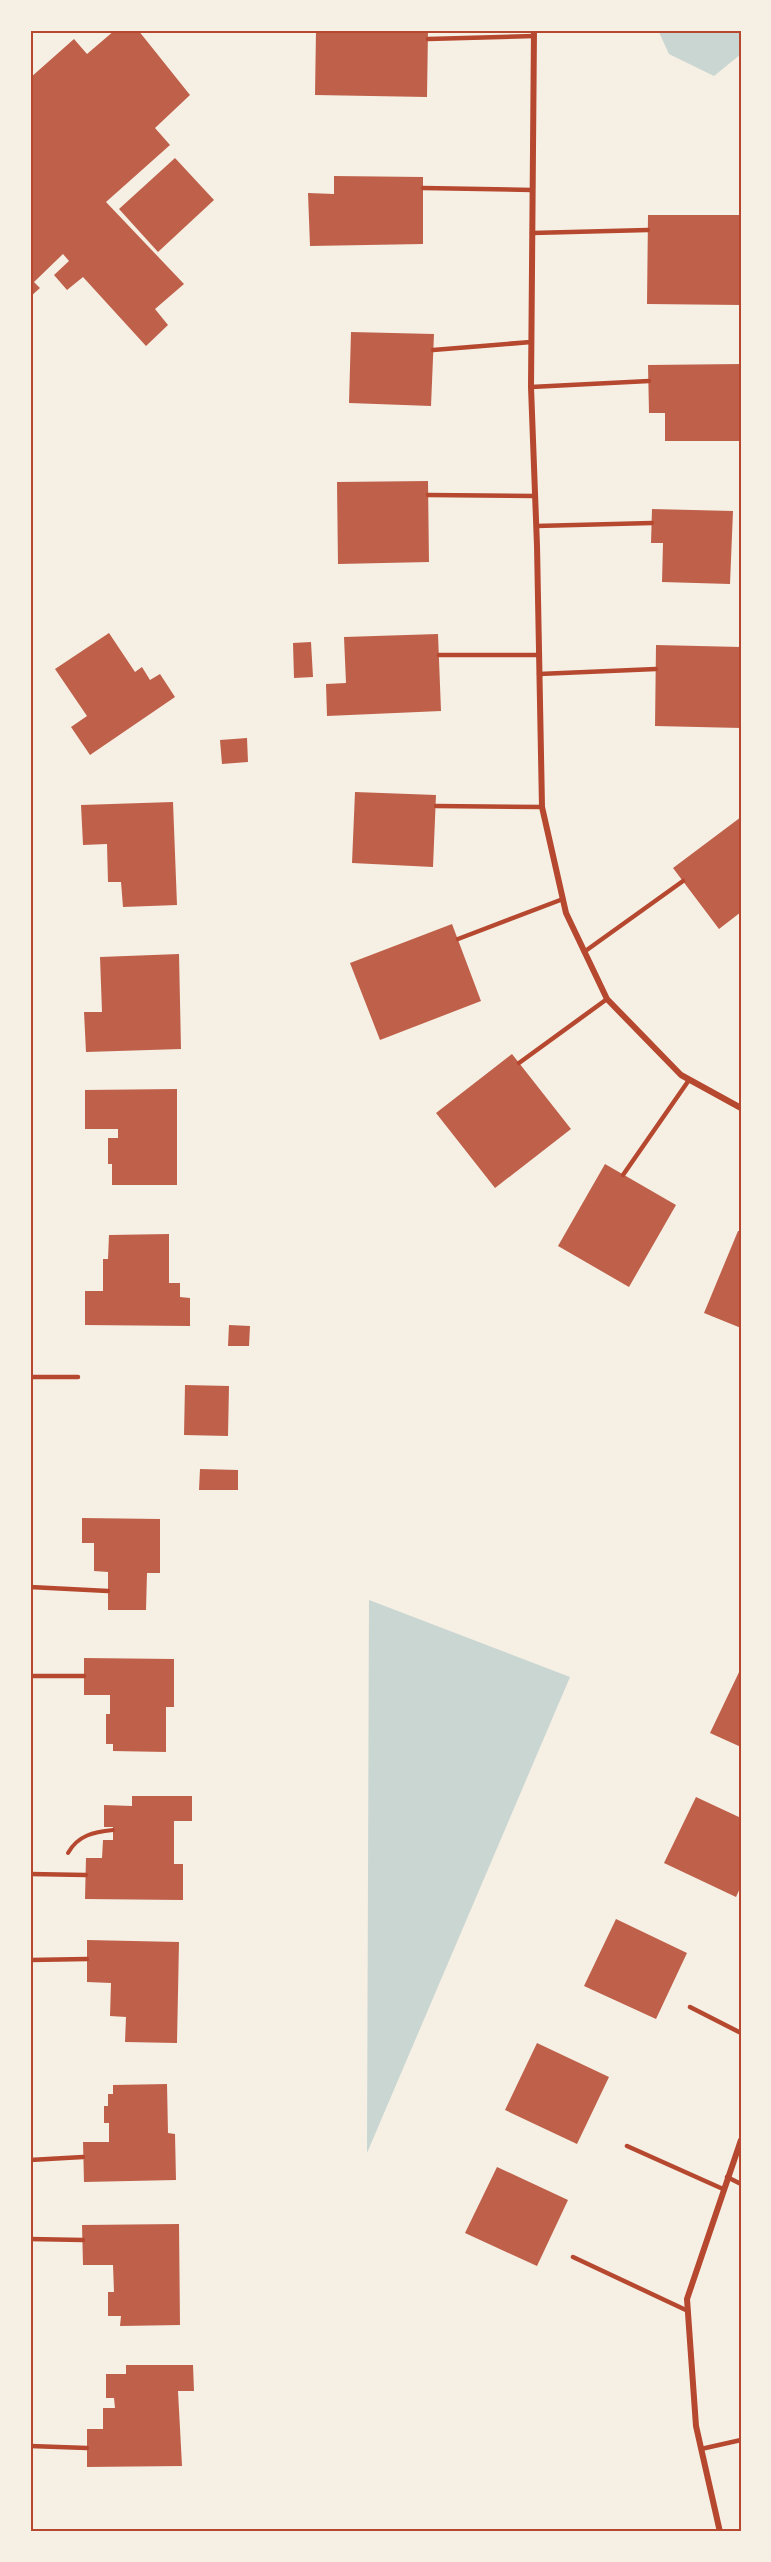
<svg xmlns="http://www.w3.org/2000/svg" width="771" height="2562" viewBox="0 0 771 2562" font-family="'Asap Condensed',sans-serif">
<style>
.water{fill:#c9d6d2}
.building{fill:#bf614a}
.lines{fill:none;stroke-linecap:round;stroke-linejoin:round}
.path{stroke:#b5482f;stroke-width:4}
.service{stroke:#b5482f;stroke-width:4.5}
.minor{stroke:#b5482f;stroke-width:6}
.neatline{fill:none;stroke:#b5482f;stroke-width:2}
</style>
<rect width="100%" height="100%" fill="#f6efe4"/>
<path class="water" d="M658 30H741V54L714 76 669 54Z
M369 1600 570 1677 367 2153Z"/>
<path class="building" d="M115 30H138L190 95 155 128 170 145 106 202 184 284 155 309 168 325 146 346 83 277 67 290 54 275 69 261 63 254 34 282 40 288 30 297V78L74 39 87 54Z
M316 30H428L427 97 315 95Z
M175 158 214 200 158 252 119 209Z
M334 176 423 177V244L310 246 308 193 334 194Z
M648 215H741V305L647 304Z
M351 332 434 334 431 406 349 403Z
M741 364V441H665V413H649L648 365Z
M428 481 429 562 338 564 337 482Z
M652 509 733 511 730 584 662 582 663 543H651Z
M109 633 135 672 142 667 150 680 160 674 175 697 90 755 71 727 87 716 55 669Z
M438 634 441 711 327 716 326 684 346 683 344 637Z
M311 642 313 677 294 678 293 643Z
M656 645 741 647V728L655 726Z
M247 738 248 762 222 764 220 740Z
M355 792 436 795 433 867 352 863Z
M173 802 177 905 123 907 121 882H108L107 844 83 845 81 805Z
M741 817V912L719 929 673 868Z
M452 924 481 1001 380 1040 350 963Z
M179 954 181 1049 86 1052 84 1012H102L100 957Z
M512 1054 571 1129 495 1188 436 1113Z
M177 1089V1185H112V1164H108V1138H118V1129H85V1090Z
M605 1164 676 1205 629 1287 558 1246Z
M738 1231H741V1328L704 1313Z
M169 1234V1283H180V1297L190 1298V1326L85 1325V1291H103V1259H108L109 1235Z
M229 1325 250 1326 249 1346H228Z
M185 1385 229 1386 228 1436 184 1435Z
M200 1469 238 1470V1490H199Z
M82 1518 160 1519V1573H147L146 1610H108V1572L94 1571V1543H82Z
M84 1658 174 1659V1707H166V1752L113 1751V1744H106V1714H110V1695H84Z
M741 1668V1747L710 1733Z
M132 1796H192V1821H174V1864H183V1900L85 1899 86 1858H102L103 1840H113V1827H104V1805L132 1806Z
M696 1797 741 1818V1886L736 1897 664 1863Z
M616 1919 687 1953 656 2019 584 1986Z
M87 1940 179 1942 177 2043 125 2042 126 2017 110 2016 111 1983 87 1982Z
M537 2043 609 2077 577 2144 505 2110Z
M167 2084 168 2133 175 2134 176 2180 84 2182 83 2142H109V2123H104V2106H108V2094H113V2085Z
M497 2167 568 2200 537 2266 465 2233Z
M179 2224 180 2325 120 2326 121 2316H108V2292H114L113 2265H83L82 2225Z
M126 2365H193L194 2391H178L182 2466 87 2467V2429H103V2408H115L114 2398H106V2374H126Z"/>
<g class="lines">
<path class="path" d="M68 1853C78 1835 94 1832 113 1830"/>
<path class="service" d="M428 39 534 36
M423 188 532 190
M532 233 648 230
M433 350 531 342
M531 387 649 381
M428 495 535 496
M536 526 652 523
M439 655H539
M539 674 656 669
M436 806 542 807
M458 939 563 899
M584 952 683 881
M519 1063 607 999
M623 1175 689 1080
M30 1377H78
M30 1587 108 1591
M30 1676H84
M30 1874 86 1875
M30 1960 87 1959
M690 2007 741 2033
M627 2146 723 2189
M30 2160 83 2157
M727 2177 741 2184
M30 2239 83 2240
M573 2257 688 2311
M30 2446 87 2448
M701 2449 741 2440"/>
<path class="minor" d="M534 30 531 387 537 546 542 807 566 913 607 999 681 1075 741 1108
M720 2532 696 2426 687 2299 741 2140"/>
</g>
<rect width="771" height="2562" fill="none" stroke="#f6efe4" stroke-width="63"/>
<rect x="32" y="32" width="708" height="2498" class="neatline"/>
</svg>
